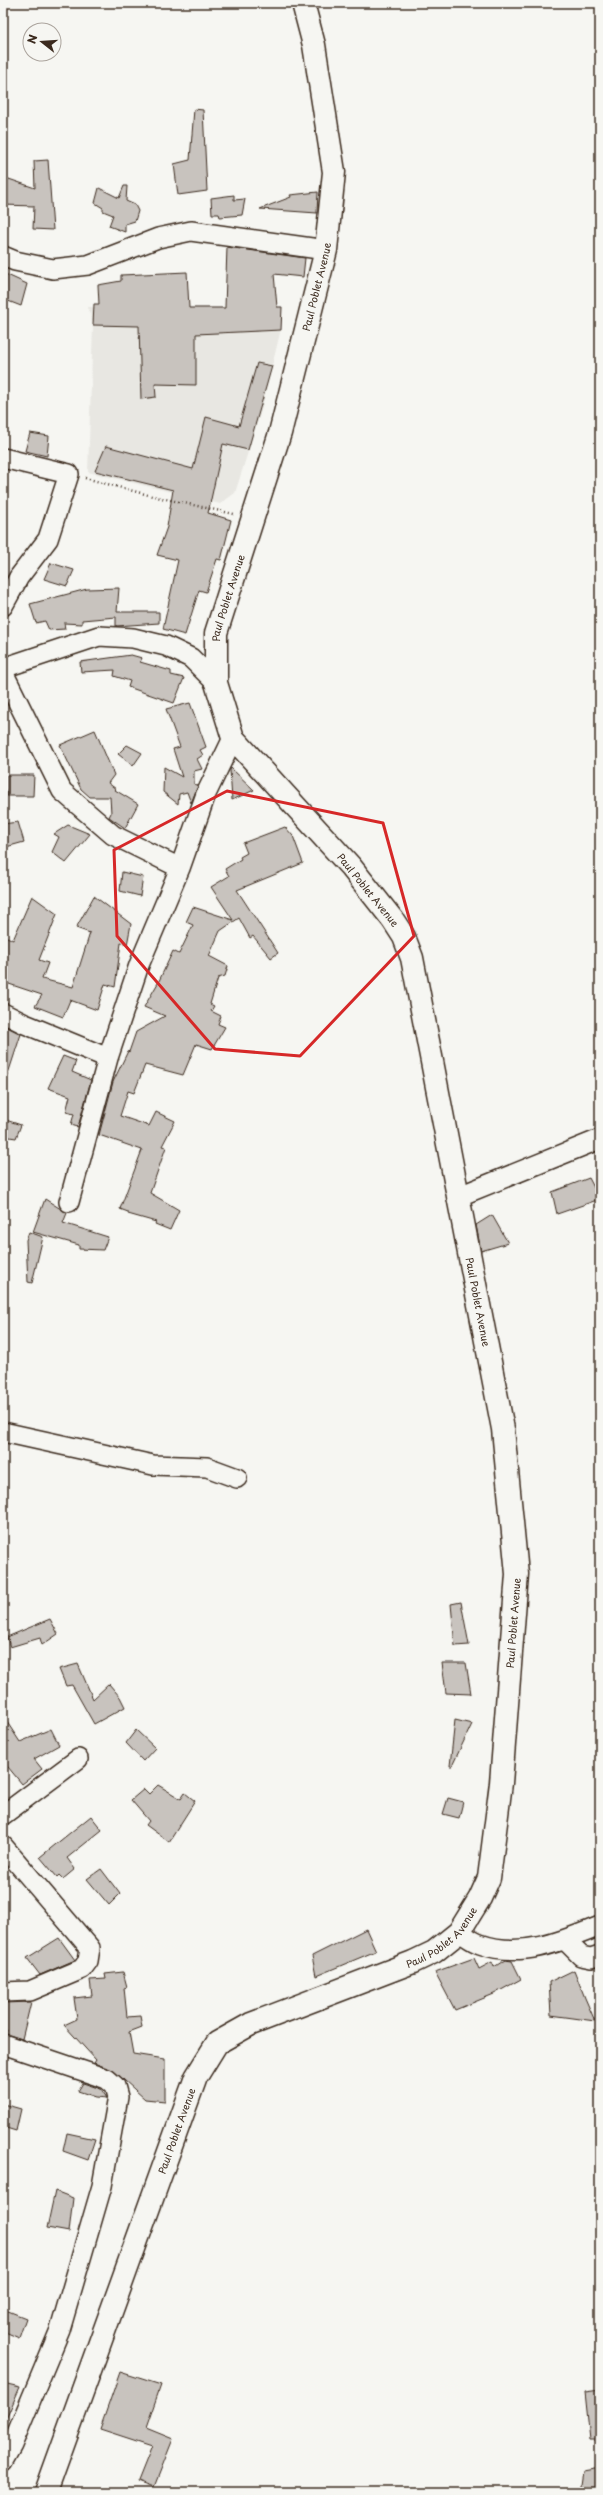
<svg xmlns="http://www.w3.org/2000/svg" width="603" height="2495" viewBox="0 0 603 2495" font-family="'Playpen Sans',sans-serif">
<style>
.built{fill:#e8e7e2}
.building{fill:#c8c3be;stroke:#3b2a1e}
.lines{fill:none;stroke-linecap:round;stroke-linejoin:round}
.street-casing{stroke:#3b2a1e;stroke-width:22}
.secondary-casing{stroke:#3b2a1e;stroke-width:25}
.path{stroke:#3b2a1e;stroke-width:2.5;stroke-dasharray:1 3;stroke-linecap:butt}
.street{stroke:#f6f6f2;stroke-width:19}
.secondary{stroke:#f6f6f2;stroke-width:22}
.marked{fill:none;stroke:#d62828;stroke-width:3;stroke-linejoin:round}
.labels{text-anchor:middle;stroke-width:3;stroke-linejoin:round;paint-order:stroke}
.street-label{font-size:10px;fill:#3b2a1e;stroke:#f6f6f2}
</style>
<rect width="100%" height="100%" fill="#f6f6f2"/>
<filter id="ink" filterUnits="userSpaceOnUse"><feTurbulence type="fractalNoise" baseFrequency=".025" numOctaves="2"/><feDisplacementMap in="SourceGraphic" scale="8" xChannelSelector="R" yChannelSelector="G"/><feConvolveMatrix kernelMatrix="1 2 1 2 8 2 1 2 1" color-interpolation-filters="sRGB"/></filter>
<g filter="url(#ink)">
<path class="built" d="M88 307H282L280 333 261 411 235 493 220 504 88 472 93 325Z"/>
<path class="building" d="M194 109 203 110 207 191 178 195 174 164 190 160Z
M48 160 53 230 33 229 34 206 3 205V177L35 188 34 161Z
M124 186H127L126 201 135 205 138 211 135 221 125 224V232L109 226 113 215 103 211V208L95 203 99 188 119 198Z
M318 192 317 213 260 209 291 197 290 195Z
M234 195V200L245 199 242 215 220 217 219 214H212L211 198Z
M227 247 305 258 303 277 274 274 277 307H282L281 330 196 334V385L155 384 156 397 141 399 139 326 93 325 94 304H99L98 285 121 281V275L187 272 189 308H225Z
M3 273 27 284 21 306 3 299Z
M257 363 272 366 248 450 223 444 208 513 231 520 221 560 217 559 206 592 199 590 185 635 163 629 178 560 157 555 167 527 173 490 95 471 106 446 193 469 206 417 239 426Z
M30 433 49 436 47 456 25 451Z
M51 563 74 570 67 586 44 579Z
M119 588 117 612H159V623L116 626V617L82 620V624L64 623 65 629 49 630 45 621 36 623 30 604 87 589Z
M131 655 142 658 140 662 171 671V675L184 678 174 703 128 687 130 681 114 676 115 670 81 672 80 662Z
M190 703 206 747 200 750 203 755 197 759 202 769 194 771V784L198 786 191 803 187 792 179 794 178 804 163 792 164 767 182 777 173 749 180 747 166 709Z
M95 730 114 775 108 783 116 789 115 790 138 804 125 828 109 817 111 813 110 797H90L81 789 60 745Z
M127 745 142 753 133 766 118 754Z
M231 768 254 790 232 800 230 770Z
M7 775H34L33 796H7Z
M18 822 24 842 6 847 3 824Z
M68 825 90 834 66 863 52 852 59 837 54 834Z
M285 827 293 836 303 863 237 890 278 953 271 958 253 936 250 938 239 918 220 931 209 956 228 966 225 976 218 978 210 1004 214 1006 211 1011 221 1016 218 1024 225 1027 212 1049 196 1044 183 1075 145 1065 134 1093 128 1091 120 1116 149 1126 156 1112 175 1121 162 1146 166 1147 150 1193 179 1210 170 1230 155 1224 156 1222 128 1214V1212L120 1209 142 1150 99 1135 113 1082 128 1051 129 1052 136 1032 165 1016 144 1007 158 983 173 951 179 954 193 925 186 922 193 907 233 920 211 887 229 876 225 869 241 859 240 857 247 853 243 843Z
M122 872 143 877 140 896 120 891Z
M32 896 57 914 39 960 48 963 42 979 73 987 90 933 76 928 94 896 131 924 127 945 121 943 115 987 105 984 97 1010 70 1000 63 1017 35 1006 42 995 3 982V935L13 940Z
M3 1025 21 1034 6 1080H3Z
M63 1056 76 1061 72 1072 91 1080 78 1127 71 1125 74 1114 66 1112 70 1096 48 1088Z
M3 1119 21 1125 16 1138 3 1136Z
M589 1178 600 1199 557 1214 552 1192Z
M45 1199 67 1213 63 1223 108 1237 103 1250 79 1249V1245L33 1232Z
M492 1215 508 1243 481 1251 476 1225Z
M29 1232 43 1237 32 1283 28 1282 26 1240Z
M461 1602 469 1645 455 1646 451 1604Z
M50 1619 58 1634 42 1645 40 1638 10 1647 7 1637Z
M442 1663H466L471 1694 446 1693Z
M78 1664 93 1699 109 1684 120 1697 125 1707 94 1724 72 1685 66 1686 59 1669Z
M3 1716 20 1742 51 1729 59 1745 34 1759 42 1769 22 1784 3 1761V1758L8 1753 3 1747Z
M455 1720 472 1724 452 1766H450Z
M136 1730 155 1748 143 1761 126 1743Z
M158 1785 181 1799 185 1793 195 1801 169 1842 146 1825 149 1821 131 1800 144 1789 149 1794Z
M448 1798 463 1802 459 1818 443 1814Z
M91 1816 102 1830 67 1858 75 1869 63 1879 59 1875 57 1877 40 1857Z
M101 1869 120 1894 109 1905 87 1879Z
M366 1929 376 1951 316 1976 312 1956Z
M59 1938 75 1960 40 1975 27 1958Z
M474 1958 479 1969 492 1962 494 1967 505 1960 512 1961 521 1979 494 1994 455 2010 435 1972Z
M574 1970 585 1998 595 2021 551 2015 549 1982Z
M123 1972 127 1987 124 1988 127 2017 140 2016 142 2027 129 2032 133 2054 165 2059V2101L145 2099 114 2071 94 2063 96 2060 64 2025 77 2019 74 1998 92 1996 90 1980 106 1979 105 1974Z
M31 2002 22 2039 6 2034 7 2030 3 2029V2003Z
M83 2083 101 2089 107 2098 96 2097 78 2091Z
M3 2104 21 2109 16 2131 3 2127Z
M67 2133 95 2139 88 2160 63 2151Z
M55 2191 73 2198 69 2232 47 2228Z
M3 2309 26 2318 19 2338 3 2331Z
M120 2372 161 2385 146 2428 173 2439 154 2487 138 2481 152 2446 100 2429Z
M3 2383 20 2387 3 2426Z
M600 2390V2440H590L585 2392Z
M600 2468V2492H580L583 2471Z"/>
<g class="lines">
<defs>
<path id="street" d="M3 256 15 261 53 269 88 265 158 238 191 231 326 250
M3 458 69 474 48 539 19 577 3 606
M3 668 99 636 133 638 166 646 191 658 216 683
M3 672 62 791 113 835 180 868
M3 1013 25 1024 108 1058
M457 1197 600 1139
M69 1202 108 1058 139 965 180 868 206 794 233 738
M3 1432 153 1465 207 1467 237 1478
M3 1815 78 1759
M3 1846 90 1948 88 1961 82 1969 30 1991 3 1992
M459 1932C466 1936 473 1942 480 1944 521 1959 563 1941 600 1926
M565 1940 581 1956 591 1958 600 1955
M3 2044 107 2079 115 2086 118 2097 102 2186 60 2330 12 2445 3 2461"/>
<g id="secondary">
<path id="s1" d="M46 2492 196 2077 217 2043 251 2024 413 1962 434 1952 459 1932 480 1898 489 1878 501 1783 517 1574 503 1429 412 958 404 937 393 920 351 867 233 738 216 683V633L280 433 326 250 334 172 314 45 303 3"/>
</g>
</defs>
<use href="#street" class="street-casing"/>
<use href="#secondary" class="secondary-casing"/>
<path class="path" d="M85 478 152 496 234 514"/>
<use href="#street" class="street"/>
<use href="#secondary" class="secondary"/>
</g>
</g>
<path class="marked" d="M227 791 383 823 414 936 300 1056 215 1049 117 936 114 850Z"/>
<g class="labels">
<g class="street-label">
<text dy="4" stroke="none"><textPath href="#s1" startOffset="2495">Paul Poblet Avenue</textPath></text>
<text dy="4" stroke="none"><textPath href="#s1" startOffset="2171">Paul Poblet Avenue</textPath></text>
<text transform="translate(368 890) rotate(51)" y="4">Paul Poblet Avenue</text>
<text transform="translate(478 1302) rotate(79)" y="4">Paul Poblet Avenue</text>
<text dy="4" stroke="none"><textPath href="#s1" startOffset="1067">Paul Poblet Avenue</textPath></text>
<text dy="4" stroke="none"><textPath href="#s1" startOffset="732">Paul Poblet Avenue</textPath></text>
<text dy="4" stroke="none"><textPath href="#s1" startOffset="384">Paul Poblet Avenue</textPath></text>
</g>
</g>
<rect width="603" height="2495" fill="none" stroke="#f6f6f2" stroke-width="16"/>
<rect x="8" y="8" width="587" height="2479" fill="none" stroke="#3b2a1e" stroke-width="1.5" filter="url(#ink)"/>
<g transform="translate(42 42) rotate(287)"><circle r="19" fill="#f6f6f2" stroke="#aba49d"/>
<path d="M0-3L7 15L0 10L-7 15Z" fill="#3b2a1e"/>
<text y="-6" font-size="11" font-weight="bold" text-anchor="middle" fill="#3b2a1e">N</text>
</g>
</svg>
